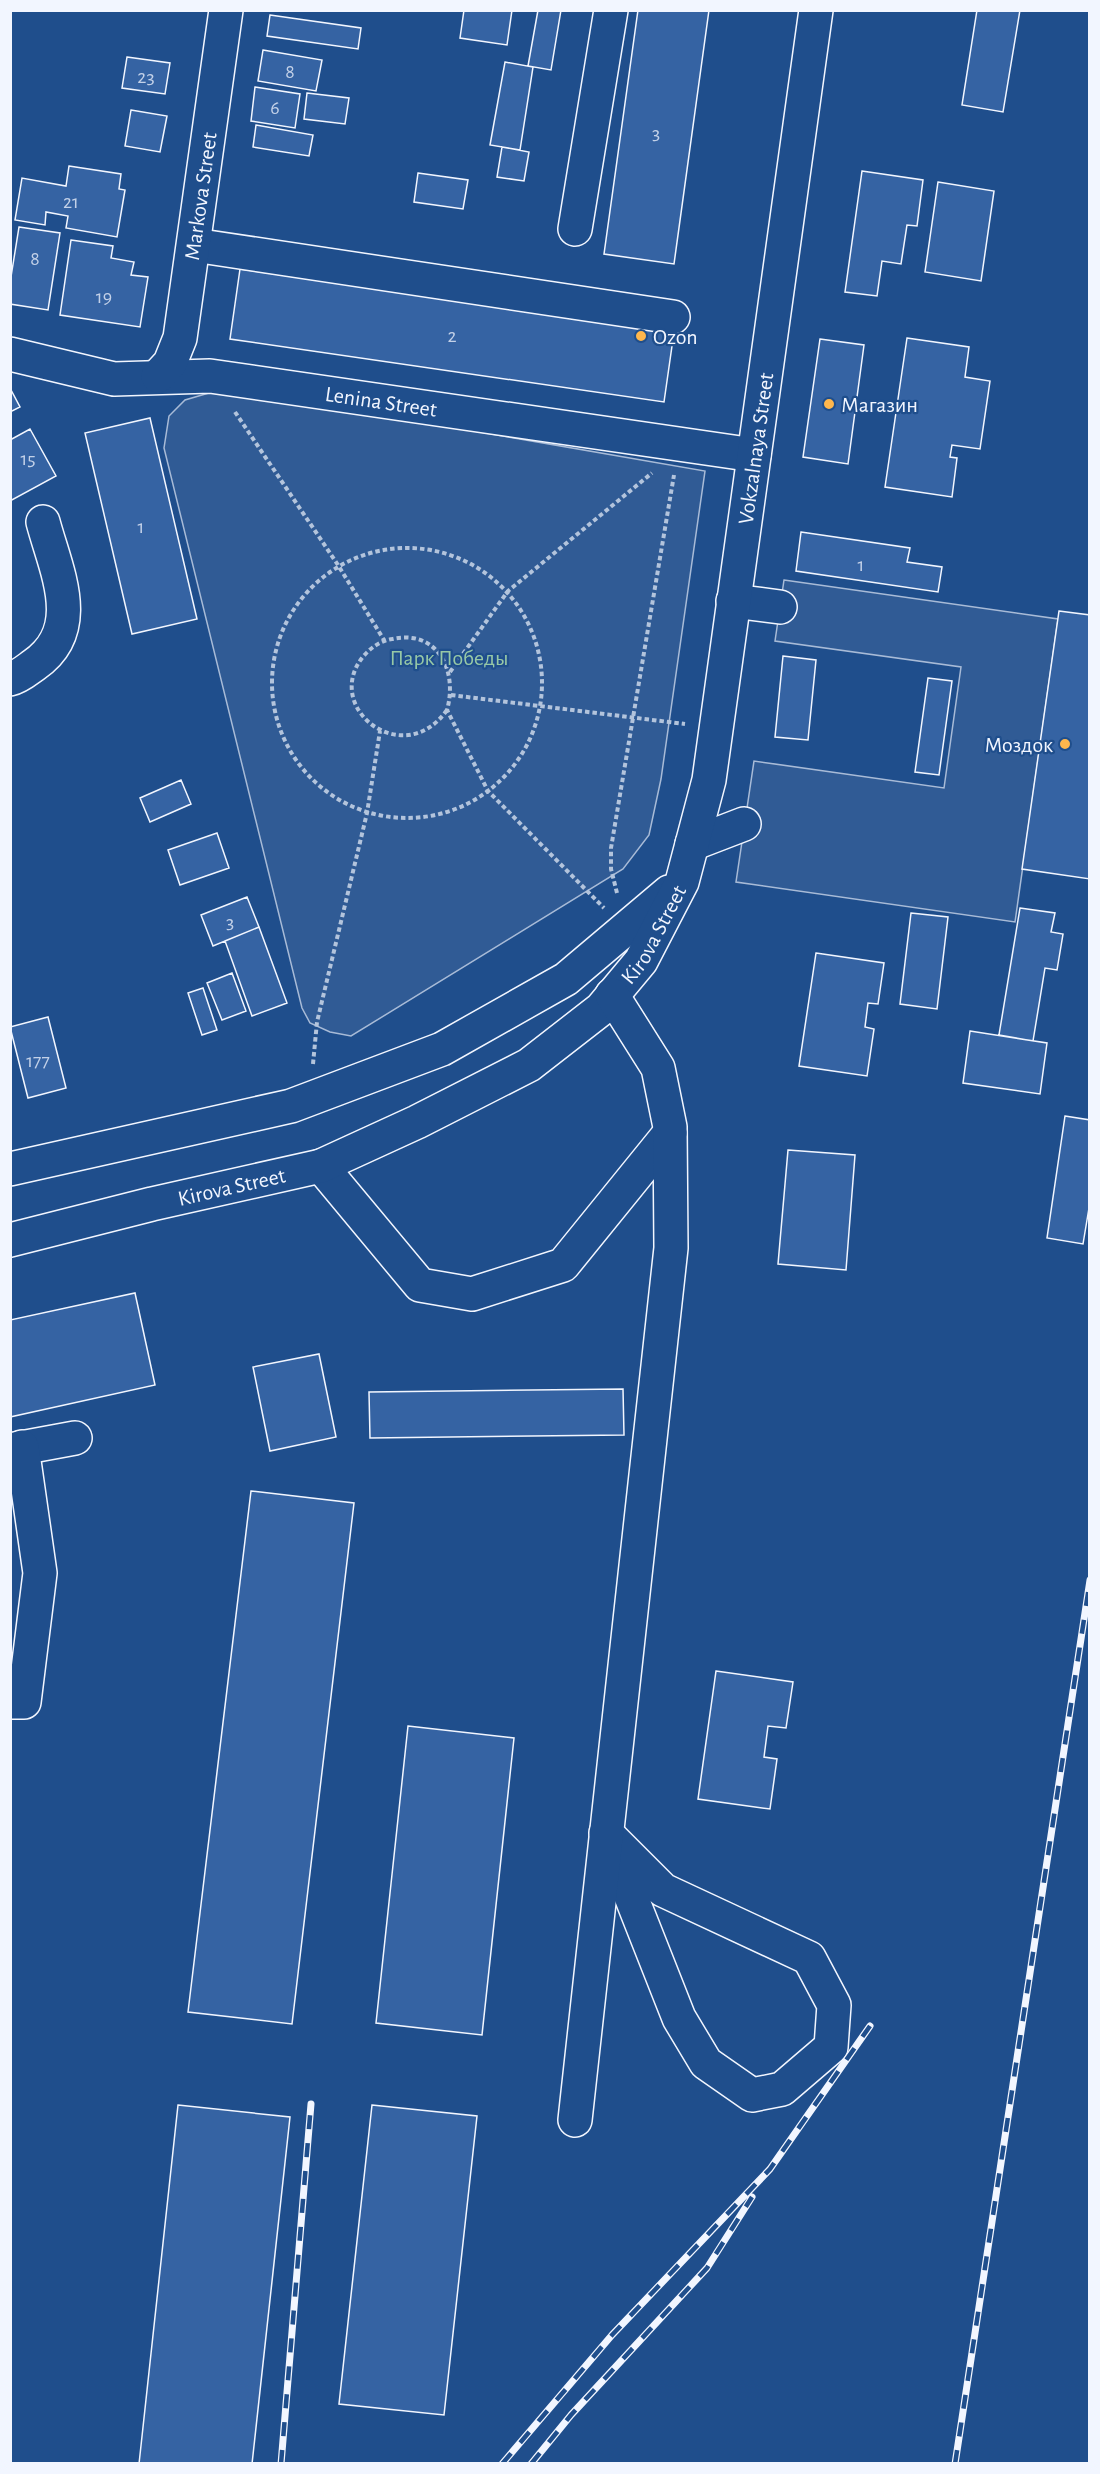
<svg xmlns="http://www.w3.org/2000/svg" width="1100" height="2474" viewBox="0 0 1100 2474" font-family="'Alegreya Sans',sans-serif">
<style>
.built{fill:#305b95;stroke:#a8bbd7;stroke-width:1.5}
.building{fill:#3563a3;stroke:#f2f6ff;stroke-width:1.5}
.lines{fill:none;stroke-linecap:round;stroke-linejoin:round}
.minor-casing{stroke:#f2f6ff;stroke-width:36}
.path{stroke:#b3c4dc;stroke-width:4;stroke-dasharray:4.5 3;stroke-linecap:butt}
.minor{stroke:#1f4e8c;stroke-width:33}
.rail-casing{stroke:#f2f6ff;stroke-width:7}
.rail{stroke:#1f4e8c;stroke-width:4.5;stroke-dasharray:14;stroke-linecap:butt}
.poi-dot{fill:#ffb74d;stroke:#1f4e8c;stroke-width:2}
.labels{text-anchor:middle;stroke-width:4.5;stroke-linejoin:round;paint-order:stroke}
.number-label{font-size:20px;fill:#c3d1e8}
.street-label{font-size:22px;fill:#f2f6ff;stroke:#1f4e8c}
.poi-label{font-size:22px;fill:#f2f6ff;stroke:#1f4e8c;text-anchor:start}
.park-label{font-size:22px;fill:#97c8a6;stroke:#1f4e8c}
</style>
<rect width="100%" height="100%" fill="#1f4e8c"/>
<path class="built" d="M219 390 249 392 705 471 661 779 649 835 623 869 351 1036 330 1032 310 1023 302 1008 164 448 169 416 185 400Z
M784 580 1058 619 1015 922 736 882 754 761 944 788 961 667 775 641Z"/>
<path class="building" d="M464 10H512L507 45 460 38Z
M538 10H561L551 70 528 66Z
M638 10H709L674 264 604 254Z
M977 10H1020L1003 112 962 105Z
M270 15 361 28 358 49 267 36Z
M263 50 322 60 316 91 258 81Z
M127 57 170 63 165 94 122 88Z
M505 62 533 67 520 150 490 145Z
M255 87 300 94 295 128 251 121Z
M307 93 349 98 345 124 304 119Z
M131 110 167 116 160 152 125 146Z
M256 125 313 135 309 156 253 147Z
M502 147 529 152 524 181 497 177Z
M69 166 121 174 119 189 125 190 117 237 66 228 68 216 46 212 45 225 15 220 22 178 66 186Z
M862 171 923 180 917 226 907 225 901 264 882 261 877 296 845 292Z
M418 173 468 180 463 209 414 202Z
M938 182 994 191 981 281 925 272Z
M19 227 60 233 48 310 10 304V283Z
M71 240 113 246 111 258 134 262 131 275 148 277 140 327 60 315Z
M240 269 674 332 664 402 230 339Z
M907 338 969 347 965 377 990 381 980 449 952 445 950 457 957 458 952 497 885 487Z
M820 339 864 345 848 464 803 457Z
M10 388 20 407 10 412Z
M150 418 197 619 132 634 85 433Z
M30 429 56 476 10 501V440Z
M801 532 910 548 907 562 942 567 938 592 796 571Z
M1059 611 1090 615V879L1022 869Z
M783 656 816 660 808 740 775 737Z
M928 678 952 681 939 775 915 772Z
M181 780 191 804 150 822 140 798Z
M217 833 229 868 180 885 168 850Z
M247 897 259 927 213 946 201 915Z
M1020 908 1055 913 1051 932 1063 934 1057 970 1045 968 1033 1041 999 1035Z
M911 913 948 917 937 1009 900 1004Z
M259 927 287 1003 252 1016 225 941Z
M816 953 884 963 878 1004 868 1003 865 1027 874 1029 867 1076 799 1066Z
M232 973 246 1011 222 1020 207 983Z
M203 988 217 1030 202 1035 188 993Z
M48 1017 66 1088 28 1098 10 1027Z
M970 1031 1047 1043 1040 1094 963 1083Z
M1065 1116 1090 1120V1202L1083 1244 1047 1238Z
M788 1150 855 1155 846 1270 778 1264Z
M135 1293 155 1385 10 1417V1320Z
M319 1354 336 1437 270 1451 253 1367Z
M623 1389 624 1435 370 1438 369 1392Z
M251 1491 354 1503 292 2024 188 2012Z
M716 1671 793 1682 786 1728 768 1726 764 1757 777 1759 770 1809 698 1799Z
M408 1726 514 1738 482 2035 376 2023Z
M178 2105 290 2117 252 2464H139Z
M372 2105 477 2116 444 2415 339 2404Z"/>
<g class="lines">
<defs>
<g id="minor">
<path d="M575 229 611 10"/>
<path d="M194 245 673 317"/>
<path id="s1" d="M10 354 114 379 210 376 754 455"/>
<path id="s2" d="M158 376 170 363 180 338 226 10"/>
<path d="M733 601 780 607"/>
<path d="M10 679C19 677 27 670 34 665 86 629 56 571 43 522"/>
<path d="M692 844 744 824"/>
<path d="M321 1166 420 1285 472 1294 563 1265 670 1133"/>
<path d="M10 1169 291 1106 442 1049 566 979 669 892"/>
<path id="s3" d="M10 1240 152 1204 321 1166 417 1122 529 1065 601 1009 641 961 682 882 709 780 816 10"/>
<path d="M10 1450 75 1438"/>
<path d="M10 1702H24L40 1573 22 1447"/>
<path d="M606 1833 663 1890 809 1958 834 2005 831 2047 782 2089 752 2095 706 2063 679 2018Z"/>
<path d="M575 2120 671 1248 670 1127 658 1068 612 995"/>
</g>
</defs>
<use href="#minor" class="minor-casing"/>
<path class="path" d="M235 412 338 565 384 640
M272 683a135 135 0 1 1 270 0a135 135 0 1 1-270 0Z
M450 672 508 591 652 473
M451 695 685 724
M447 710C404 771 323 709 362 658 370 648 380 641 392 639 438 629 458 671 447 710L488 791 604 908
M617 893 611 869V848L674 475
M313 1064 317 1022 367 813 380 731"/>
<use href="#minor" class="minor"/>
<defs>
<path id="rail" d="M281 2464 311 2104
M502 2464 612 2335 770 2169 870 2026
M531 2464 571 2415 707 2268 752 2197
M955 2464 1090 1580"/>
</defs>
<use href="#rail" class="rail-casing"/>
<use href="#rail" class="rail"/>
</g>
<g class="poi-dot">
<circle cx="641" cy="336" r="6"/>
<circle cx="829" cy="404" r="6"/>
<circle cx="1065" cy="744" r="6"/>
</g>
<g class="labels">
<g class="number-label">
<text x="290" y="78">8</text>
<text x="146" y="83">23</text>
<text x="275" y="114">6</text>
<text x="656" y="139">3</text>
<text x="71" y="208">21</text>
<text x="35" y="265">8</text>
<text x="104" y="303">19</text>
<text x="452" y="342">2</text>
<text x="28" y="465">15</text>
<text x="141" y="533">1</text>
<text x="861" y="571">1</text>
<text x="230" y="928">3</text>
<text x="38" y="1067">177</text>
</g>
<g class="street-label">
<text dy="8" stroke="none"><textPath href="#s2" startOffset="188">Markova Street</textPath></text>
<text dy="8" stroke="none"><textPath href="#s1" startOffset="376">Lenina Street</textPath></text>
<text dy="8" stroke="none"><textPath href="#s3" startOffset="1234">Vokzalnaya Street</textPath></text>
<text dy="8" stroke="none"><textPath href="#s3" startOffset="734">Kirova Street</textPath></text>
<text dy="8" stroke="none"><textPath href="#s3" startOffset="228">Kirova Street</textPath></text>
</g>
<g class="poi-label">
<text x="653" y="344">Ozon</text>
<text x="841" y="412">Магазин</text>
<text x="1053" y="752" text-anchor="end">Моздок</text>
</g>
<g class="park-label">
<text x="449" y="665">Парк Победы</text>
</g>
</g>
<rect width="1100" height="2474" fill="none" stroke="#f2f6ff" stroke-width="24"/>
</svg>
